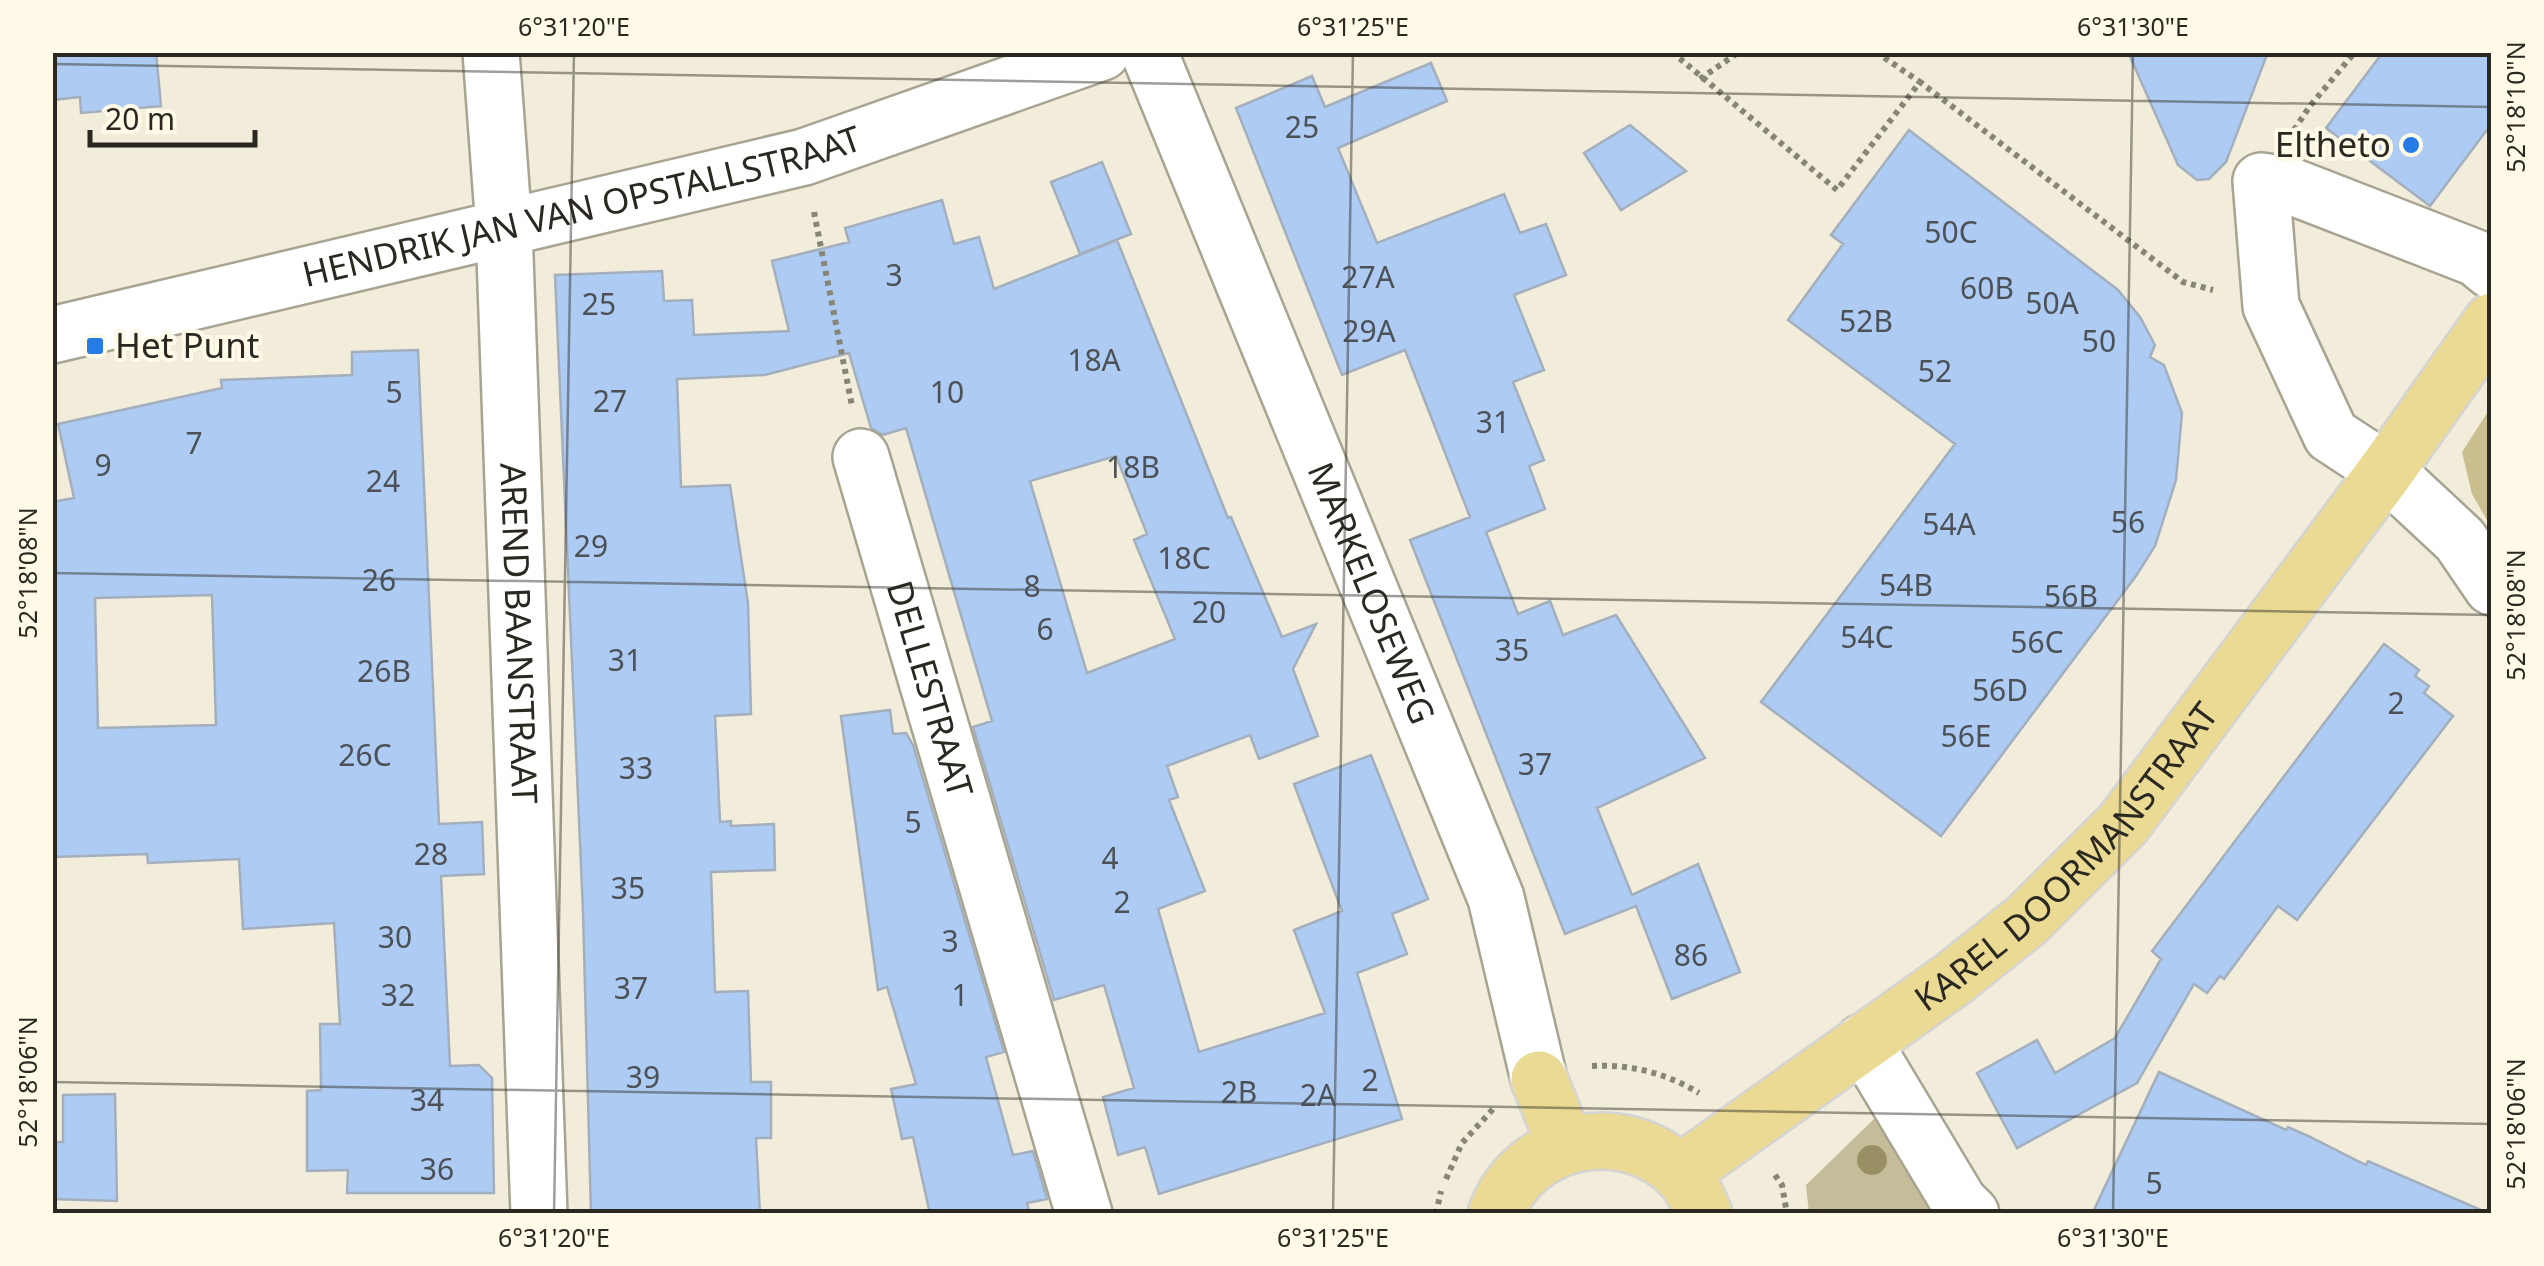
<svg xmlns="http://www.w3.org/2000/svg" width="2544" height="1266" viewBox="0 0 2544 1266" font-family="'Noto Sans',sans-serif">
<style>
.green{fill:#c5bd99}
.forest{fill:#cbbe8e}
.building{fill:#adcbf3;stroke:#a4afbe;stroke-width:2.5;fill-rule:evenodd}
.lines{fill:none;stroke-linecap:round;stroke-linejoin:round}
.minor-casing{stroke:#a8a492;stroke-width:60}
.major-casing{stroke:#d4d4d3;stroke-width:60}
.path{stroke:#878478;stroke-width:6;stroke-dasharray:5 5;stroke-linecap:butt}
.minor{stroke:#fff;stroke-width:55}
.major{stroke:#ebda93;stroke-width:55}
.tree{fill:#988f64}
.ticks{fill:none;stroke:#2a2821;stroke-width:2.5;stroke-opacity:0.45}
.poi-dot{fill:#267be6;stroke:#fefae7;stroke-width:4}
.labels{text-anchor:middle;stroke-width:8;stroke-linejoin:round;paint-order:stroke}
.number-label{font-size:30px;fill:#4b5156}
.poi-label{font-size:35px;fill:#2a2821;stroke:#fefae7;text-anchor:end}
.street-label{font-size:35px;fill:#2a2821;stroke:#fefae7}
.neatline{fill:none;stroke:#2a2821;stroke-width:4}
.ticks-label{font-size:25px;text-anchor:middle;fill:#2a2821}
</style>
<rect width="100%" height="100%" fill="#f1edda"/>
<path class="green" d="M1874 1119 1938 1213H1809L1806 1185Z"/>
<path class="forest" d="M2491 407 2492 517 2488 522 2472 494 2462 452Z"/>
<path class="building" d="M52 52H156L161 106 81 113 80 97 52 100Z
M2128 52H2268L2226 162 2209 179 2197 180 2178 165Z
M2383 52H2492V123L2430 206 2326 128Z
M1431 63 1447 101 1338 148 1377 243 1504 194 1520 233 1546 224 1566 275 1514 295 1544 370 1513 382 1544 460 1529 466 1545 509 1486 532 1518 614 1550 601 1563 635 1616 615 1705 758 1597 808 1632 895 1698 864 1740 972 1672 999 1636 906 1565 934 1410 540 1470 517 1405 350 1342 375 1236 108 1312 76 1325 107Z
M1630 125 1686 171 1621 210 1584 153Z
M1909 130 2118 290 2140 317 2155 345 2150 357 2164 365 2182 413 2176 480 2155 546 2136 576 1941 836 1761 702 1955 444 1788 320 1843 244 1831 235Z
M1102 162 1131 234 1080 254 1051 182Z
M942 200 954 244 979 237 994 289 1117 240 1228 518 1231 517 1282 637 1316 624 1293 669 1318 736 1259 759 1250 735 1167 766 1178 797 1169 800 1205 891 1158 909 1199 1052 1325 1013 1294 930 1342 911 1294 784 1371 755 1428 899 1392 914 1407 954 1357 973 1402 1119 1159 1194 1145 1147 1118 1155 1103 1097 1134 1088 1104 985 1054 1000 973 727 992 721 906 428 883 435 871 428 849 353 765 375 677 379 681 487 730 485 748 603 751 714 715 716 720 822 731 821V826L774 824 775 870 711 872 715 992 748 991 751 1082H771V1138H756L760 1214H591L583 911 555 275 662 271 664 301 692 300 694 335 789 331 772 261 849 242 845 228ZM1116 456 1147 534 1134 540 1175 639 1087 673 1030 481Z
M418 350 439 824 482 822 484 874 441 876 450 1066 479 1065 492 1078 494 1193H347L348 1170 307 1171V1091L321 1090 320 1024H340L334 923 243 929 239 859 148 863 147 854 55 857 52 502 74 498 58 424 222 388 221 380 352 375V352ZM212 595 216 725 98 728 95 598Z
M2384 644 2419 670 2415 676 2429 686 2424 693 2453 716 2297 920 2278 906 2224 979 2220 976 2207 993 2194 984 2137 1083 2017 1148 1977 1073 2037 1040 2055 1073 2115 1038 2161 959 2152 951Z
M890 710 893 734 906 733 913 745 1004 1052 986 1057 1013 1155 1033 1151 1047 1199 1027 1203 1030 1214H930L913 1137 902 1139 891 1089 916 1084 887 987 878 990 841 716Z
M2159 1072 2286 1130 2288 1127 2308 1136 2366 1165 2368 1161 2490 1214H2092Z
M115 1094 117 1201 52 1199V1142H63V1095Z"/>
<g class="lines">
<defs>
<g id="minor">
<path id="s1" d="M491 52 504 228 539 1214"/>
<path id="s2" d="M1149 52 1496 898 1539 1079"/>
<path d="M2492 271 2476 258 2288 185 2261 181 2271 306 2331 435 2386 471 2460 540 2492 587"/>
<path id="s3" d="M52 335 804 157 1102 52"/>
<path id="s4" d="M861 457 1084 1214"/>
<path d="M1863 1042 1959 1202 1971 1214"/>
</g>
<g id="major">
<path d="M1539 1079 1565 1144"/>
<path id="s5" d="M1680 1173 1953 979 2028 919 2123 824 2386 471 2492 321"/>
<path d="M1496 1214C1524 1137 1623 1117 1680 1173 1692 1184 1697 1199 1704 1214"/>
</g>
</defs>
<use href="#minor" class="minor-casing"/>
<use href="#major" class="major-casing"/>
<path class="path" d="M1672 52 1837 190 1920 82 2183 282 2213 290
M1876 52 1920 82
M1700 79 1739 52
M2294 130 2310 106 2355 52
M814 212 852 406
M1592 1066C1630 1064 1666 1073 1699 1093
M1775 1175 1782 1185 1787 1214
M1446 1179 1462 1143 1494 1108
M1436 1214 1441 1191"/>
<use href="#minor" class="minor"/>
<use href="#major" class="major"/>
</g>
<circle class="tree" cx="1872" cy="1160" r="15"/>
<path class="ticks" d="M52 64 2492 107M52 573 2492 615M52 1082 2492 1124M554 1214 574 52M1333 1214 1353 52M2113 1214 2133 52"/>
<g class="poi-dot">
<circle cx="2411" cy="145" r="10"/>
<rect x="85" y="336" width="20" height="20" rx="5"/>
</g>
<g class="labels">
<g class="number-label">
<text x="1302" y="138">25</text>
<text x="1951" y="243">50C</text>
<text x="894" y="286">3</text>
<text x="1368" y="288">27A</text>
<text x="1987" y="299">60B</text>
<text x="2052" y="314">50A</text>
<text x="599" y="315">25</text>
<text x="1866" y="332">52B</text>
<text x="1369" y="342">29A</text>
<text x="2099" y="352">50</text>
<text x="1094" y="371">18A</text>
<text x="1935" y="382">52</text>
<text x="394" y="403">5</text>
<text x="947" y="403">10</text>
<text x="610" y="412">27</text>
<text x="1493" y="433">31</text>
<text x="194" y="454">7</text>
<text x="103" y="476">9</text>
<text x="1133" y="478">18B</text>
<text x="383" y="492">24</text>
<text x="2128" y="533">56</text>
<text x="1949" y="535">54A</text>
<text x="591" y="557">29</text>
<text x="1184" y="569">18C</text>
<text x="379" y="591">26</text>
<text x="1906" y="596">54B</text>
<text x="1032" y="597">8</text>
<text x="2071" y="607">56B</text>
<text x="1209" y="623">20</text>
<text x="1045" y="640">6</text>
<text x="1867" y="648">54C</text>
<text x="2037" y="653">56C</text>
<text x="1512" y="661">35</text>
<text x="625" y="671">31</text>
<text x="384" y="682">26B</text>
<text x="2000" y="701">56D</text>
<text x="2396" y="714">2</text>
<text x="1966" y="747">56E</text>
<text x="365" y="766">26C</text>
<text x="1535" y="775">37</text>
<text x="636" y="779">33</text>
<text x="913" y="833">5</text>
<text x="431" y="865">28</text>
<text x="1110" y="869">4</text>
<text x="628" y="899">35</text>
<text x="1122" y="913">2</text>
<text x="395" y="948">30</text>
<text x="950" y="952">3</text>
<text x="1691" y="966">86</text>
<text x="631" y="999">37</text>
<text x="398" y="1006">32</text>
<text x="960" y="1006">1</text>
<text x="643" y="1088">39</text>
<text x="1370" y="1091">2</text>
<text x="1239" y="1103">2B</text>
<text x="1318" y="1106">2A</text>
<text x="427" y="1111">34</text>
<text x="437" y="1180">36</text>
<text x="2154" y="1194">5</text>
</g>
<g class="poi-label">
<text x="2391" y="157">Eltheto</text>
<text x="115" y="358" text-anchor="start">Het Punt</text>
</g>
<g class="street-label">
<text dy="12" stroke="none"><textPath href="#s3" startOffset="545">HENDRIK JAN VAN OPSTALLSTRAAT</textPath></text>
<text dy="12" stroke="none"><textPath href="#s2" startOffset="585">MARKELOSEWEG</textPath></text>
<text dy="12" stroke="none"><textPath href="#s1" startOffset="582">AREND BAANSTRAAT</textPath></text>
<text dy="12" stroke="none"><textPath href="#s4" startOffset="242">DELLESTRAAT</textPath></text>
<text dy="12" stroke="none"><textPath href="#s5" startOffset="502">KAREL DOORMANSTRAAT</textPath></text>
</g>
</g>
<rect width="2544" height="1266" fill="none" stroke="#fefae7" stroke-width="110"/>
<path d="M90 130v15h165v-15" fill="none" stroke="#2a2821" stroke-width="5"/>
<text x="105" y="130" font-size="30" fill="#2a2821" stroke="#fefae7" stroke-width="8" paint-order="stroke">20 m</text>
<rect x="55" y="55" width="2434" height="1156" class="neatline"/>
<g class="ticks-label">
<text x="574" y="36">6°31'20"E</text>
<text x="1353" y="36">6°31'25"E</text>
<text x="2133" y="36">6°31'30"E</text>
<text transform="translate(2516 107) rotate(-90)" y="9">52°18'10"N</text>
<text transform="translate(28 573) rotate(-90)" y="9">52°18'08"N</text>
<text transform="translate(2516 615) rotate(-90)" y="9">52°18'08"N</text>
<text transform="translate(28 1082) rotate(-90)" y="9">52°18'06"N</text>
<text transform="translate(2516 1124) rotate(-90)" y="9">52°18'06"N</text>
<text x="554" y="1247">6°31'20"E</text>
<text x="1333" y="1247">6°31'25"E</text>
<text x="2113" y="1247">6°31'30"E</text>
</g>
</svg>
